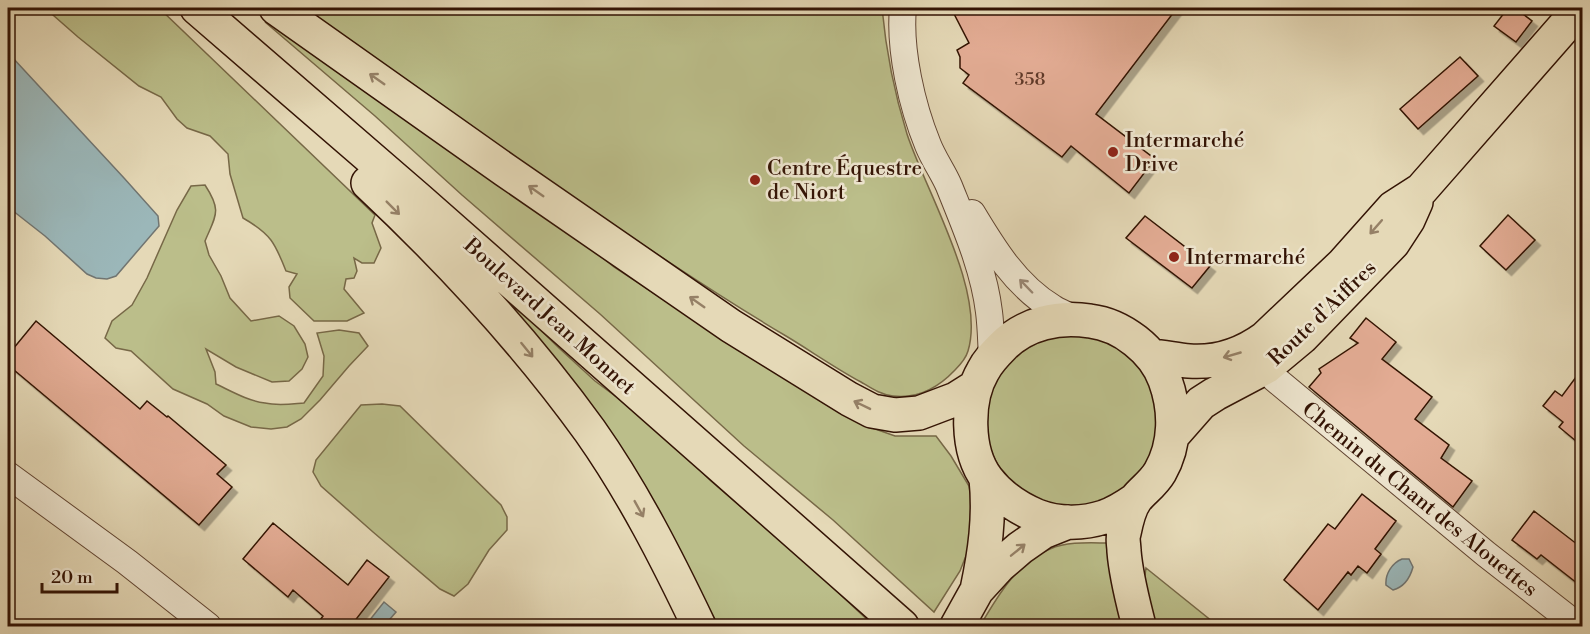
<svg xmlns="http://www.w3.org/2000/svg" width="1590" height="634" viewBox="0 0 1590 634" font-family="'Libre Bodoni',serif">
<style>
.green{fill:#bbbe8a;stroke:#776847;stroke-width:1.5}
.water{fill:#9bb7b9;stroke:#717571;stroke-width:1.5}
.building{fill:#e3ac94;stroke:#331304;stroke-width:1.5;filter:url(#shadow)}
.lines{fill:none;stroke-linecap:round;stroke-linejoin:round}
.minor-casing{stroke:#604431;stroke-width:28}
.major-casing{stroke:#331304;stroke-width:36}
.minor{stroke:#eee6d0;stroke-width:26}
.major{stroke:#e5d9b7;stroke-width:33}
.oneway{stroke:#958066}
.oneway2{stroke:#9a8774}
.poi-dot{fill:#8f2418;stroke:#eee6d0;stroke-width:2}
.labels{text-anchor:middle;stroke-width:5;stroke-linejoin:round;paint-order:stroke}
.number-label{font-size:18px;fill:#5f3928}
.poi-label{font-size:21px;fill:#331304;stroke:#eee6d0;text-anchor:start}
.street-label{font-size:21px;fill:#331304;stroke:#eee6d0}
</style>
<defs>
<filter id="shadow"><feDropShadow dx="5.5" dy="5.5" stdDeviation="0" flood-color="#0004"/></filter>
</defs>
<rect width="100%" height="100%" fill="#e5d9b7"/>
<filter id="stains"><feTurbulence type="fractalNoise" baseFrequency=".00333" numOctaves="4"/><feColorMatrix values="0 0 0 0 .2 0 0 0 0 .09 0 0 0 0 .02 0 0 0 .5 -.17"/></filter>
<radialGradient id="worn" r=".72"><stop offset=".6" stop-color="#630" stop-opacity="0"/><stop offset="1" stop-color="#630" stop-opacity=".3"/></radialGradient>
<path class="green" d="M45 8H159L375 215 372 223 381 248 374 263H362L354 258 357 271 354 278 346 279 344 289 364 313 347 321H314L290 298 289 287 297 274 286 271C275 243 271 234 243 218L230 174 228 154 210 136 187 128 177 119 161 97 139 86 78 37Z
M293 8H882C886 51 894 92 907 134 926 192 986 291 968 351 966 358 960 365 955 370 938 388 918 399 893 396 881 395 871 388 861 382 835 368 811 351 786 336 707 289 631 237 555 185 468 126 380 67 293 8Z
M265 22 290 30 552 216 614 267 742 351 864 425 895 436H936L951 456 969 486 973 507V538L960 571 934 612 833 520 744 446 600 314 462 195 375 116Z
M205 185C222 211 216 215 205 241L209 255 221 276 230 298 251 321 279 316 294 326 305 344 308 357 302 369 289 381 272 382 236 367 206 349 215 372 216 384C231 391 248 401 265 403 278 406 291 404 304 403L323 376 324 356 317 333 339 330 359 333 368 346 349 366 320 400 301 419 287 427 271 429 251 427 224 416 207 404 173 389 131 351 116 348 105 338 112 321 132 305 147 278 177 210 191 186Z
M452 243 559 348 595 381 654 425 711 481 813 569 874 626H710Z
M986 421a86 86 0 1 1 172 0a86 86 0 1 1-172 0Z
M382 404 400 406 501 505 507 517V530L489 550 468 584 454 596 440 589 373 532 321 486 313 472 316 460 361 405Z
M1110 543 1126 626H980C997 597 1017 562 1050 549 1069 541 1090 543 1110 543Z
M1146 568 1218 626H1156L1144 582Z"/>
<path class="water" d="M12 57 124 178 158 216 159 226 116 276 107 279 96 278 87 274 45 236 8 207V61Z
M1402 559H1409L1413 567C1410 578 1404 587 1393 590L1386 585C1385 574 1392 563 1402 559Z
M384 602 396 612 384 626H365Z"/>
<path class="building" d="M951 8H1177L1096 114 1155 159 1129 193 1071 146 1062 157 963 83 969 75 960 68V57L957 50 969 43Z
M1508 8H1515L1532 21 1516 42 1494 26Z
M1460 57 1478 76 1418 129 1400 109Z
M1508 215 1535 240 1506 270 1480 246Z
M1145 216 1210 266 1192 288 1126 238Z
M1366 318 1396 342 1382 359 1432 397 1415 419 1449 445 1441 458 1472 481 1453 507 1309 387 1321 373 1319 369 1358 343 1350 338Z
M36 321 140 409 147 401 167 417 168 416 226 465 217 474 232 487 199 525 8 365V355Z
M1582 369V446L1559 427 1563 422 1543 406 1555 391 1562 396Z
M1362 494 1396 521 1375 549 1381 554 1367 573 1358 566 1351 575 1348 572 1318 610 1284 580 1328 524 1335 529Z
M1534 511 1582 548V587L1541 555 1537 559 1512 540Z
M273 523 348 585 367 560 389 577 350 627H315L323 616 293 590 288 597 243 559Z"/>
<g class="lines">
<defs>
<path id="minor" d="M903 8C899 50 912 106 928 145 934 160 943 172 949 186 965 226 984 269 989 312 991 327 991 342 992 357
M972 213C993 248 1016 286 1053 308 1059 312 1067 315 1074 318
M1266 367 1275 379 1486 554 1578 626
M8 475 127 562 208 626"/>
<path id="major" d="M197 8 418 199 902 626
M276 8 505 170 731 326 849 399 872 411 895 415 919 413 956 399 975 387
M368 183C449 259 525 341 590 431 633 492 667 559 699 626
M1151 356C1164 357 1177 360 1189 361 1217 363 1243 354 1265 338L1343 264 1393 208 1421 190 1578 11V8
M1172 436 1201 403 1215 394 1266 367 1302 337 1393 243 1408 220 1416 202
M1135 500C1125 507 1115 513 1104 517 1083 524 1058 524 1037 516 1018 508 1000 496 987 479 966 451 966 400 983 371 988 361 995 354 1003 346 1026 323 1059 316 1090 321 1122 325 1154 350 1165 380 1176 410 1176 444 1160 472 1153 484 1143 490 1136 499 1130 507 1126 523 1124 533 1122 539 1124 545 1124 551 1126 577 1133 602 1139 626
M977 590C985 552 990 517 986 478
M957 626 977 590 999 566 1020 548 1043 532 1068 522"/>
</defs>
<use href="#minor" class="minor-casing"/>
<use href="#major" class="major-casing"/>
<use href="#minor" class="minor"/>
<use href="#major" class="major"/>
</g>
<defs><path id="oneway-shaft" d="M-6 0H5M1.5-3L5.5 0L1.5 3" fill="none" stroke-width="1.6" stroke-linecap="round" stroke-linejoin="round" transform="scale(1.5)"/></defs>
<g class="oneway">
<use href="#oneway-shaft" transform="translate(377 79) rotate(-145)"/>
<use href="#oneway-shaft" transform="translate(536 191) rotate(-145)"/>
<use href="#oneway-shaft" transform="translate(393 208) rotate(45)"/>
<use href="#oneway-shaft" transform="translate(1376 227) rotate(131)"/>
<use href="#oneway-shaft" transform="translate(697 302) rotate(-145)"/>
<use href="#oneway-shaft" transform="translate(527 350) rotate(51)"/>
<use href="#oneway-shaft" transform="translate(1232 355) rotate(164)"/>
<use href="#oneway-shaft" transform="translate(862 405) rotate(-154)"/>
<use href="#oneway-shaft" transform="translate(639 509) rotate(61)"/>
<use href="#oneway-shaft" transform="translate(1018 550) rotate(-39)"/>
</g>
<use class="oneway2" href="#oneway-shaft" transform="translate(1026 286) rotate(-134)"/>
<g class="poi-dot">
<circle cx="1113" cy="152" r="6"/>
<circle cx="755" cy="180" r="6"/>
<circle cx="1174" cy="257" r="6"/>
</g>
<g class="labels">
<g class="number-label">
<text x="1030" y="85">358</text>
</g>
<g class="poi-label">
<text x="1125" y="147">Intermarché<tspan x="1125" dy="24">Drive</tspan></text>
<text x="767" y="175">Centre Équestre<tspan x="767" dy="24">de Niort</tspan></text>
<text x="1186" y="264">Intermarché</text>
</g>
<g class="street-label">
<text transform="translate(1322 313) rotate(-44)" y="7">Route d'Aiffres</text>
<text transform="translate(550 316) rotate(42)" y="7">Boulevard Jean Monnet</text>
<text transform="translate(1420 499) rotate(39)" y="7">Chemin du Chant des Alouettes</text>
</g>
</g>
<rect width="1590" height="634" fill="none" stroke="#e5d9b7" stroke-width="30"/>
<rect x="9" y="9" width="1572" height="616" fill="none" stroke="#331304" stroke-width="3"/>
<rect x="15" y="15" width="1560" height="604" fill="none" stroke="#331304" stroke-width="1.5"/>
<path d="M42 583v9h75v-9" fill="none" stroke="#331304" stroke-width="3"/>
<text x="51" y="583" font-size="18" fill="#331304" stroke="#eee6d0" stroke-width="4.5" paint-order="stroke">20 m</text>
<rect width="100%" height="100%" filter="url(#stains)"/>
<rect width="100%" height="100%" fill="url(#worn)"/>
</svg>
